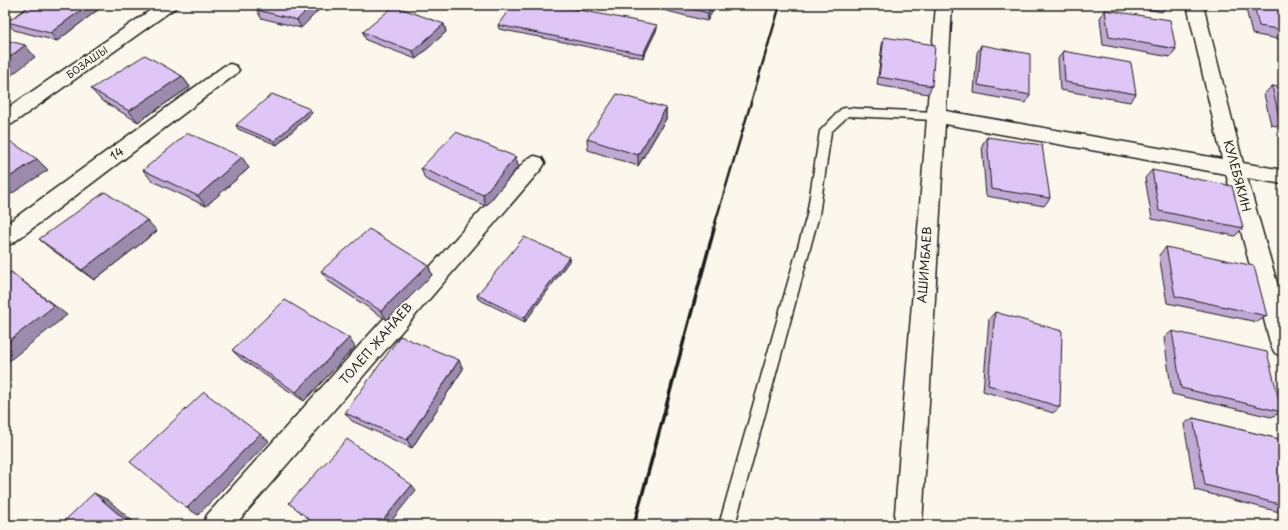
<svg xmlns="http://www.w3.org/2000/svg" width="1288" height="530" viewBox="0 0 1288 530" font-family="'Playpen Sans',sans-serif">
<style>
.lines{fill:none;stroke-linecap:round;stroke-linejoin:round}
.lane-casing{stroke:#1c1c1c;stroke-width:3}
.street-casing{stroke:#1c1c1c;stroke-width:3}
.lane{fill:#fbf7ec;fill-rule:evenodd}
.street{fill:#fbf7ec;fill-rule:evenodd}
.rail-far1{stroke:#1c1c1c;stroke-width:2.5}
.rail{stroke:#1c1c1c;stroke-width:3.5}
.wall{fill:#c0aad4;stroke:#1c1c1c}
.shaded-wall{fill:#9c8bac;stroke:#1c1c1c}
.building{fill:#dfc6f6;stroke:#1c1c1c}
.labels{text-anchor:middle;stroke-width:3.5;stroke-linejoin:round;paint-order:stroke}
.far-street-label{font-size:10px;fill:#1c1c1c;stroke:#fbf7ec}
.street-label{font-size:12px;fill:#1c1c1c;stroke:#fbf7ec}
</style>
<rect width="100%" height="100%" fill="#fbf7ec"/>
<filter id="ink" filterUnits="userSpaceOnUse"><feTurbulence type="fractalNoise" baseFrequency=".025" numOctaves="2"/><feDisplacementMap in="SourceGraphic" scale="8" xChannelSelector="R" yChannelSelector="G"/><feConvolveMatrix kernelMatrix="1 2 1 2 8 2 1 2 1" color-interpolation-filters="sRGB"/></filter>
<g filter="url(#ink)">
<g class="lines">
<defs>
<path id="lane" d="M845 108 935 112 939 113 941 116 939 119 935 120 848 116 831 132 819 215 735 525H719L807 215 820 131 841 109Z"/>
<path id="street" d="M158 5H177L175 8 12 124 5 126V110Z
M936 5H952L946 111 1222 159 1187 5H1203L1243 163 1283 170V184L1247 178 1283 304V357L1275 353 1271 346 1226 174 945 124 922 525H894L927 118 926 116 927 113Z
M230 64 236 66 239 70 236 74 13 243 5 246V225L224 66Z
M535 156 542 158 545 163 542 168 235 525H203L207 515 528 158Z"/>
</defs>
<use href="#lane" class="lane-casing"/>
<use href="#street" class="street-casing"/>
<use href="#lane" class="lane"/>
<use href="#street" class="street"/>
<path class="rail-far1" d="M713 230 780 5"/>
<path class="rail" d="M634 525 714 229"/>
</g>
<path class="wall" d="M31 5H96L99 9 57 41 14 30 7 22Z
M262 5H324L301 28 261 18 257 10Z
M651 5H716L707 21 651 7Z
M1124 5H1167L1162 12Z
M1249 5H1277L1283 6V40L1252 34 1246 9Z
M1105 10 1176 49 1170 57 1103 45 1100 18Z
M444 24 446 32 416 59 366 40 363 32Z
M498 25 657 29 643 58 499 29Z
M884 37 932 86 928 94 877 85 882 45Z
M981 45 1030 95 1026 103 974 93 977 53Z
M1063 51 1136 94 1130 102 1060 90 1058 59Z
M182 76 190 87 138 122 101 100 91 89Z
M1272 86 1283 88V127L1271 125 1264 94Z
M666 108V119L638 166 588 150 587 139Z
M312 113 277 145 238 129 236 125Z
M987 137 1050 198 1044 206 986 196 982 145Z
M516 157 518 167 486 206 425 179 421 168Z
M249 168 206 206 152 181 143 170Z
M1152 170 1243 228 1235 236 1152 219 1145 178Z
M157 231 94 280 51 249 39 239Z
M1166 247 1267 316 1257 322 1167 303 1159 255Z
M569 257V261L525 322 478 299 477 295Z
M428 265 432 275 387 320 328 281 321 271Z
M995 312 1060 407 1053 413 983 391 989 319Z
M1172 331 1282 412 1271 417 1172 394 1164 338Z
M355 347 304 401 241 359 232 350Z
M463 369 412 448 352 421 345 413Z
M1193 418 1283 440V513L1195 490 1184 424Z"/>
<path class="shaded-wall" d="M88 5H96L99 9 57 41 50 33Z
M312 5H324L301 28 297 20Z
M712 5H716L707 21 708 13Z
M444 24 446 32 416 59 413 51Z
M657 25V29L643 58V54Z
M25 45 35 57 5 80V61Z
M182 76 190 87 138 122 129 111Z
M666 108V119L638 166V155Z
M310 109 312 113 277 145 274 141Z
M242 157 249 168 206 206 198 196Z
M516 157 518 167 486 206 483 195Z
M37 159 48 170 5 198V180Z
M147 220 157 231 94 280 82 270Z
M569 257V261L525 322 524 318Z
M428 265 432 275 387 320 381 311Z
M11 272 67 315 5 364V344Z
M349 338 355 347 304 401 296 392Z
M459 360 463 369 412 448 407 440Z
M260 434 269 441 198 515 187 508Z
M412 485 416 490 388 525H379Z
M94 493 108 500 137 525H131Z"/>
<path class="building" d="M31 5H88L50 33 7 22Z
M262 5H312L297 20 257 10Z
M512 5H554L657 25 643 54 498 25Z
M676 5H712L708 13Z
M1254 5H1277L1283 6V30L1259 26Z
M394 6 444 24 413 51 363 32Z
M1105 10 1170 20 1176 49 1109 37Z
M884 37 935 45 932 86 879 77Z
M5 40 25 45 5 61Z
M981 45 1030 54V95L978 85Z
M1063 51 1131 63 1136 94 1065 82Z
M145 55 182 76 129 111 91 89Z
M1272 86 1283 88V118L1279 117Z
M272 94 310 109 274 141 236 125Z
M617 94 666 108 638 155 587 139Z
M456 132 516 157 483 195 421 168Z
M188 133 242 157 198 196 143 170Z
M987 137 1042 145 1050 198 991 189Z
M5 138 37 159 5 180Z
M1152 170 1232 186 1243 228 1159 211Z
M105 192 147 220 82 270 39 239Z
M369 229 428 265 381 311 321 271Z
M524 237 569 257 524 318 477 295Z
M1166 247 1254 266 1267 316 1175 296Z
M11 272 54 306 5 344V277Z
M285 300 349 338 296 392 232 350Z
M995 312 1062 331 1060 407 988 385Z
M1172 331 1267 352 1282 412 1181 388Z
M400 336 459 360 407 440 345 413Z
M204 392 260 434 187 508 130 462Z
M1193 418 1283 440V505L1205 485Z
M347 439 412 485 379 525H316L289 503Z
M94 493 131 525H60Z"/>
</g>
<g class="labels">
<g class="far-street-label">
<text transform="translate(87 62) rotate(-35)" y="4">БОЗАШЫ</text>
</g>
<g class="street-label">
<text transform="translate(117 154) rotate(-37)" y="4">14</text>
<text transform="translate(1237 176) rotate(75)" y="4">КУЛЕБЯКИН</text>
<text transform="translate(925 265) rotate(-86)" y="4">АШИМБАЕВ</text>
<text transform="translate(376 344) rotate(-49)" y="4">ТОЛЕП ЖАНАЕВ</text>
</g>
</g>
<rect width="1288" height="530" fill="none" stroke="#fbf7ec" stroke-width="20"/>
<rect x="10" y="10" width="1268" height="510" fill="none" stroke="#1c1c1c" stroke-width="1.5" filter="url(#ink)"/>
</svg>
